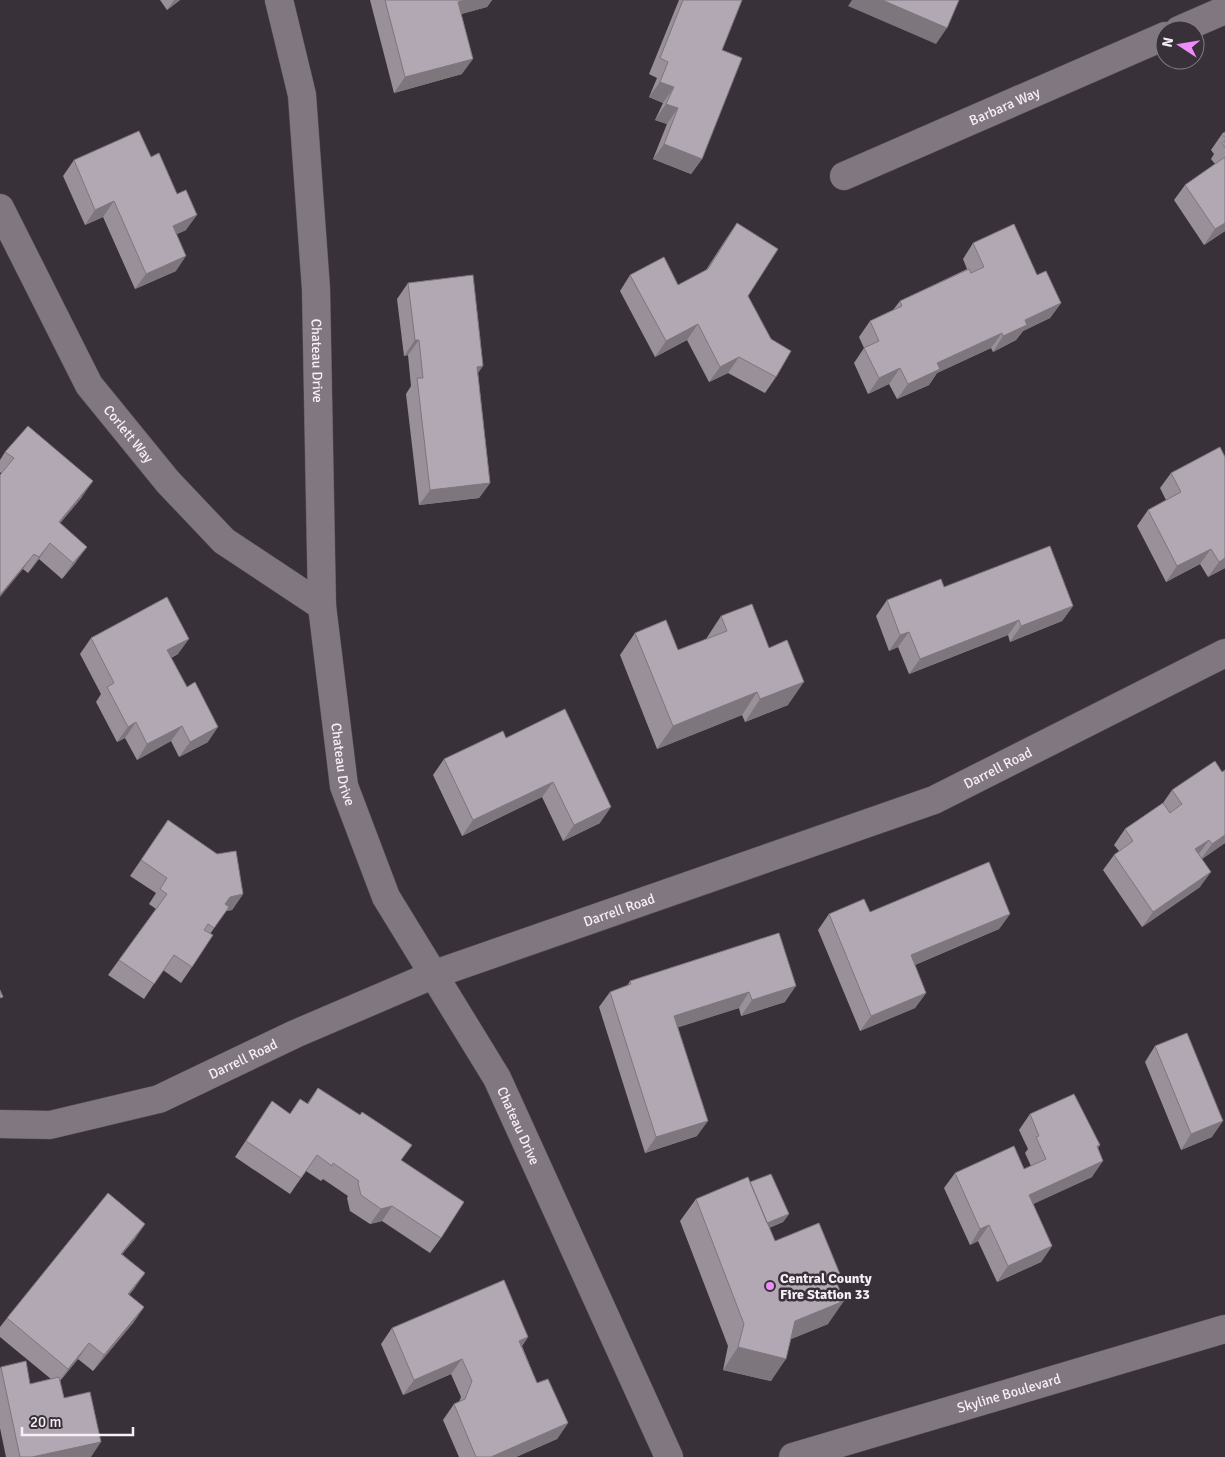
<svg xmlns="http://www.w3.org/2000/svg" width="1225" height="1457" viewBox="0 0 1225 1457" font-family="Signika,sans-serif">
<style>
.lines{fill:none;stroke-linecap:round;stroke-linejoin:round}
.minor-casing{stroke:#585058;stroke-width:29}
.tertiary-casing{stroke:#585058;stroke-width:29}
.secondary-casing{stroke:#585058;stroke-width:29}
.minor{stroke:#807781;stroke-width:28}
.tertiary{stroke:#807781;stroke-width:28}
.secondary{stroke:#807781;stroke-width:28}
.wall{fill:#99909a}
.shaded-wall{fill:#7d767d}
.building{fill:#b2a8b3;stroke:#7d767d}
.poi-dot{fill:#ee8cf8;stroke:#39313a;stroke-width:2}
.labels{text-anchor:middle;stroke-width:5;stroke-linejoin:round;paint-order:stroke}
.street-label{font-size:14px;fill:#f6f0f6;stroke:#39313a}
.poi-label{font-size:14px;font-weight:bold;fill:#f6f0f6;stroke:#39313a;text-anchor:start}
</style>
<rect width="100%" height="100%" fill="#39313a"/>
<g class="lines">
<defs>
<g id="minor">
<path d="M1179 30 1225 10"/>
<path id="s1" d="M844 176 1165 36"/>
<path id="s2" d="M0 208 89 385 168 482 224 541 322 606"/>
<path id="s3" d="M0 1124 50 1125 159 1099 295 1034 435 974 934 800 1225 653"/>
</g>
<g id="tertiary">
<path id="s4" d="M279 0 302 95 316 289 322 606 344 786 386 897 497 1078 669 1457"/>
</g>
<g id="secondary">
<path id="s5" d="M793 1457 1225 1329"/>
</g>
</defs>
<use href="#minor" class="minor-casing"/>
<use href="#tertiary" class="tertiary-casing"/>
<use href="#secondary" class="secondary-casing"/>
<use href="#minor" class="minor"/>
<use href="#tertiary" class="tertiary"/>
<use href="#secondary" class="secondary"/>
</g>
<path class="wall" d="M160 0H180L167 10Z
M370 0H492L487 7 461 14 462 74 394 93Z
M679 0H742L722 50 702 159 691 174 653 159 667 124 655 120 663 103 649 97 657 78 649 74Z
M1225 132V231L1204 245 1174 200 1185 185 1215 164 1211 159 1214 154 1211 150 1222 134Z
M151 157 186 230 177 234 176 271 135 289 103 217 85 225 63 176 74 160Z
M737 223 748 296 776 377 765 393 728 373 709 382 687 340 655 357 620 291 630 275 678 285 706 270 726 239Z
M973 243 1037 275 1061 303 1050 318 1023 331 1016 340 993 352 991 348 937 373 929 385 897 399 889 384 868 394 854 363 864 348 859 337 870 321 893 310 900 301 967 269 963 259Z
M408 283 478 374 490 483 479 498 419 505 406 394 411 386 408 355 404 356 397 299Z
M5 452 82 497 60 523 76 562 62 579 39 559 28 573 23 569 1 473 0 472V460Z
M1225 457V568L1208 577 1200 564 1166 582 1137 526 1148 510 1166 500 1160 488 1171 473Z
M887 600 1073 606 1062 621 1010 642 1008 635 909 674 898 647 889 651 876 616Z
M721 616 788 705 745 722 742 715 657 749 620 655 635 633 678 650 706 639Z
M91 638 178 654 171 658 208 742 179 757 171 741 137 760 125 738 117 742 96 702 101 694 80 654Z
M506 738 600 823 563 841 542 797 462 836 433 775 444 759Z
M1172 790 1225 843 1202 859 1200 887 1142 927 1103 870 1114 855 1119 851 1114 845 1125 829 1163 803Z
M168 820 243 894 232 910 226 911 210 934 192 967 181 983 163 970 144 999 108 975 156 909 149 904 156 893 130 876Z
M870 912 1010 914 999 929 915 965 926 993 915 1008 860 1031 818 930 829 914Z
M779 933 785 1002 741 1016 739 1008 678 1027 697 1136 645 1153 599 1007 610 992 627 986 630 981Z
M1155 1046 1212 1137 1181 1150 1145 1062Z
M318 1088 401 1160 441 1238 430 1253 382 1221 370 1224 350 1211 347 1198 348 1196 323 1179 321 1181 306 1171 290 1194 235 1157 272 1101 290 1114 307 1104Z
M1030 1114 1100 1145 1098 1148 1092 1177 1033 1204 1052 1246 1041 1262 997 1282 978 1241 970 1245 944 1188 955 1173 1024 1169 1031 1166 1025 1153 1028 1149 1019 1130Z
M750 1182 789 1214 783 1222 769 1228 775 1241 838 1285 828 1324 791 1339 771 1381 723 1370 728 1346 680 1221 696 1199Z
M145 1224 134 1240 122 1254 145 1273 129 1295 144 1307 133 1323 93 1371 78 1359 60 1381 64 1398 91 1457H6L0 1428V1368L1 1367 30 1384 51 1379 0 1337V1327L7 1318Z
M392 1328 528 1337 522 1346 537 1383 568 1423 557 1439 516 1457H459L443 1420 454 1404 459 1402 461 1397 451 1374 403 1395 381 1344Z"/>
<path class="shaded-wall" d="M174 0H180L167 10Z
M465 0H492L487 7 447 18 458 2Z
M852 0H882L947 28 936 44 848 6Z
M473 59 462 74 394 93 405 77Z
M660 82 674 87 663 103 649 97Z
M666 104 678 108 667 124 655 120Z
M664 144 702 159 691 174 653 159Z
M114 201 103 217 85 225 95 210Z
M197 215 186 230 162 241 173 226Z
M1225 223V231L1204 245 1215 229Z
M186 256 176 271 135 289 146 274Z
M1061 303 1050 318 1023 331 1016 340 993 352 1003 336 1025 320Z
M698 324 687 340 655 357 666 341Z
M1002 333 991 348 937 373 929 385 897 399 908 384 937 363Z
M415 340H419L408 355 404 356Z
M739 357 728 373 709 382 720 367Z
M483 366 472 382 477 367Z
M900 368 889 384 868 394 879 378Z
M93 481 82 497 48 538 59 522Z
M490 483 479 498 419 505 430 490Z
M50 543 39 559 28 573 39 557Z
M87 547 76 562 62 579 73 563Z
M1211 549 1200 564 1166 582 1177 566Z
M34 554 23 569 0 597V595Z
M1225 558V568L1208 577 1219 562Z
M1073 606 1062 621 1010 642 1021 626Z
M1019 620 1008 635 909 674 920 659Z
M909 632 898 647 889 651 900 635Z
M189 639 178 654 156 666 167 650Z
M804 682 788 705 745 722 760 699Z
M757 692 742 715 657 749 673 726Z
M136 722 125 738 117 742 128 727Z
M182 726 171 741 137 760 147 744Z
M218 727 208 742 179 757 190 742Z
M553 782 542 797 462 836 473 820Z
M611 807 600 823 563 841 574 825Z
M1225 835V843L1201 859 1212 844Z
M1209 840 1198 855 1195 849Z
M1211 872 1200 887 1142 927 1153 912Z
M243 894 232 910 219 912 230 897Z
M1010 914 999 929 900 971 911 955Z
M796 986 785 1002 741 1016 752 1000Z
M749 992 739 1008 664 1032 674 1016Z
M926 993 915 1008 860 1031 871 1016Z
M708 1121 697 1136 645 1153 656 1137Z
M1223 1121 1212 1137 1181 1150 1191 1134Z
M1103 1161 1092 1177 1018 1211 1029 1195Z
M392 1206 382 1221 370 1224 381 1209Z
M789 1214 783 1222 754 1234 760 1226Z
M145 1224 134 1240 110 1269 121 1254Z
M989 1225 978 1241 970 1245 980 1229Z
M1052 1246 1041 1262 997 1282 1008 1266Z
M145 1273 134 1289 117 1310 128 1294Z
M842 1279 826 1302 836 1281Z
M844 1301 828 1324 779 1344 795 1321Z
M144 1307 133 1323 93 1371 104 1355Z
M528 1337 517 1352 519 1341Z
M89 1343 78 1359 57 1384 68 1369Z
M738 1347 786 1359 771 1381 723 1370Z
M462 1359 451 1374 403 1395 414 1380Z
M568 1423 557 1439 516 1457H491Z
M101 1442 91 1457H32Z"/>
<path class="building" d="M385 0H465L458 2 473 59 405 77Z
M683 0H742L722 50 742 58 702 159 664 144 678 108 666 104 674 87 660 82 668 62 660 58Z
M882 0H959L947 28Z
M139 131 151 157 159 153 177 194 186 190 197 215 173 226 186 256 146 274 114 201 95 210 74 160Z
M1225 132V138L1222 134Z
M1225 141V148L1222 143Z
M1225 157V223L1215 229 1185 185Z
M737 223 778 249 748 296 771 339 791 351 776 377 739 357 720 367 698 324 666 341 630 275 664 257 678 285 708 269Z
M1014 224 1037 275 1046 271 1061 303 1025 320 1027 325 1003 336 1002 333 937 363 940 369 908 384 900 368 879 378 864 348 879 341 870 321 902 306 900 301 969 269 971 273 984 267 973 243Z
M473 275 483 366 477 367 490 483 430 490 417 378H423L419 340H415L408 283Z
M28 426 93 481 59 522 87 547 73 563 50 543 39 557 34 554 0 595V475L14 458 5 452Z
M1220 447 1225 457V558L1219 562 1211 549 1177 566 1148 510 1181 492 1171 473Z
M1050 546 1073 606 1021 626 1019 620 920 659 909 632 900 635 887 600 941 579 944 587Z
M167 597 189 639 167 650 187 687 195 682 218 727 190 742 182 726 147 744 136 722 128 727 107 687 114 683 91 638Z
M752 604 769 648 787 640 804 682 760 699 757 692 673 726 635 633 666 620 678 650 727 631 721 616Z
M565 709 611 807 574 825 553 782 473 820 444 759 503 731 506 738Z
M1215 761 1222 772 1225 770V835L1212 844 1209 840 1195 849 1211 872 1153 912 1114 855 1133 841 1125 829 1163 803 1170 813 1182 804 1172 790Z
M168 820 217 854 236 851 243 894 230 897 225 904 229 907 214 928 208 924 204 930 213 935 192 967 174 955 154 984 119 960 167 894 160 889 167 878 141 860Z
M989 862 1010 914 911 955 926 993 871 1016 829 914 864 899 870 912Z
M779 933 796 986 752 1000 749 992 674 1016 708 1121 656 1137 610 992 631 984 630 981Z
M0 990 3 997 0 998Z
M1187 1033 1223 1121 1191 1134 1155 1046Z
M318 1088 360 1115 362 1112 412 1145 401 1160 464 1202 441 1238 392 1206 381 1209 361 1195 358 1183 359 1181 333 1163 332 1166 317 1155 301 1178 246 1141 272 1101 290 1114 300 1099 308 1104Z
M1074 1094 1100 1145 1097 1146 1103 1161 1029 1195 1052 1246 1008 1266 989 1225 980 1229 955 1173 1014 1146 1024 1169 1046 1159 1036 1137 1039 1136 1030 1114Z
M771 1174 789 1214 767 1223 750 1182Z
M748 1177 775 1241 819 1223 842 1279 836 1281 844 1301 795 1321 786 1359 738 1347 744 1324 696 1199Z
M108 1193 145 1224 121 1254 145 1273 128 1294 144 1307 104 1355 89 1343 68 1369 7 1318Z
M504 1280 528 1337 519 1341 537 1383 548 1379 568 1423 491 1457H476L454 1404 465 1399 472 1381 462 1359 414 1380 392 1328Z
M26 1361 30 1384 59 1377 64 1398 90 1392 101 1442 32 1457H20L1 1367Z"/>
<circle class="poi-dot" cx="770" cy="1286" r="5"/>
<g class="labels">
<g class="street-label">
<text dy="5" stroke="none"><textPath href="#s1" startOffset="175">Barbara Way</textPath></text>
<text dy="5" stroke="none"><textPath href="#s4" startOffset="364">Chateau Drive</textPath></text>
<text dy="5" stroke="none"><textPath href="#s2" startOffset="261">Corlett Way</textPath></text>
<text dy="5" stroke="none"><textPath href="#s4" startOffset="769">Chateau Drive</textPath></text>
<text dy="5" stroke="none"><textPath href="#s3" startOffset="1065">Darrell Road</textPath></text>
<text dy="5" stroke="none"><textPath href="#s3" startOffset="660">Darrell Road</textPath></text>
<text dy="5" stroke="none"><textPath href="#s3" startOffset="255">Darrell Road</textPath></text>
<text dy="5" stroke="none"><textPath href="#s4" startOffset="1174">Chateau Drive</textPath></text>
<text dy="5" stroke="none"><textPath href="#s5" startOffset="225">Skyline Boulevard</textPath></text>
</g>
<g class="poi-label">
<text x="780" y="1283">Central County<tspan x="780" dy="16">Fire Station 33</tspan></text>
</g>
</g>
<g transform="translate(1180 45) rotate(282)"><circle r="24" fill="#39313a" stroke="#857d85"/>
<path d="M0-4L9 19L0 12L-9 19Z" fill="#ee8cf8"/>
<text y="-8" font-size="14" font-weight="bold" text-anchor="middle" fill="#f6f0f6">N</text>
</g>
<path d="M22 1427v8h111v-8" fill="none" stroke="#f6f0f6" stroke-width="2.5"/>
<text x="30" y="1427" font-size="15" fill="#f6f0f6" stroke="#39313a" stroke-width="4" paint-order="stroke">20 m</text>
</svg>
